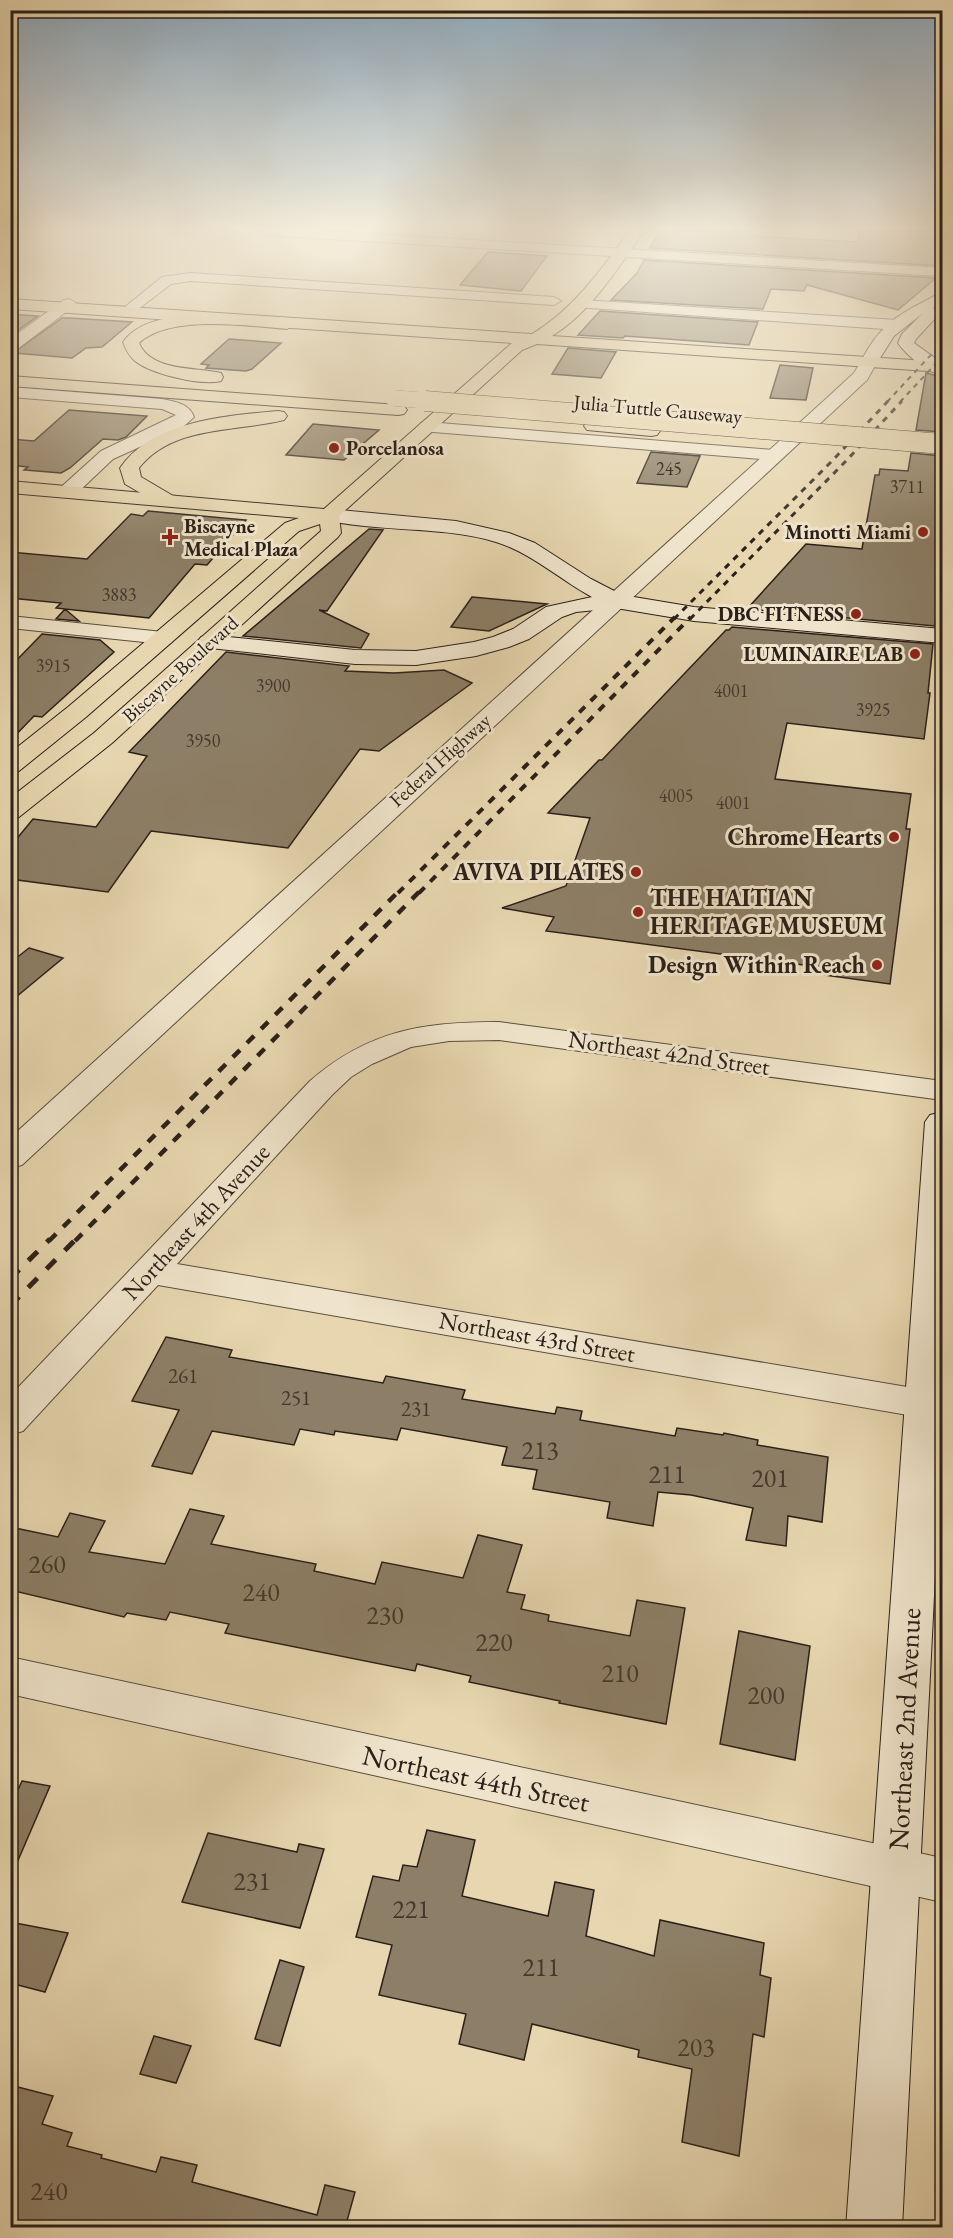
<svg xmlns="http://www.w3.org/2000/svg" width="953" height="2238" viewBox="0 0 953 2238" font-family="'EB Garamond',serif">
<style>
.building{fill:#8d7f67;stroke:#2b2019;stroke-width:1.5}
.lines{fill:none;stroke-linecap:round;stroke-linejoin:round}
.minor-casing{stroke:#5a4e3e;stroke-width:2}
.tertiary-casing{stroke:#5a4e3e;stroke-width:2}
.secondary-casing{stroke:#2b2019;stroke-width:2}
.primary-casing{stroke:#2b2019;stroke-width:2}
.motorway-casing{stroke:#2b2019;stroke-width:2}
.minor{fill:#efe4cb;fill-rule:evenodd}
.tertiary{fill:#efe4cb;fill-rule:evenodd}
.secondary{fill:#efe4cb;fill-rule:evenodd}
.primary{fill:#e7d6af;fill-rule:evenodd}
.motorway{fill:#e7d6af;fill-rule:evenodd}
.rail-far4{stroke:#2b2019;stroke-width:2;stroke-dasharray:5 5;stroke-linecap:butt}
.rail-far3{stroke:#2b2019;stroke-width:3;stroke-dasharray:6 6;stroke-linecap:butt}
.rail-far2{stroke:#2b2019;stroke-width:4;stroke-dasharray:8 8;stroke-linecap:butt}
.rail-far1{stroke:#2b2019;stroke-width:4.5;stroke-dasharray:10 10;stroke-linecap:butt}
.rail{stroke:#2b2019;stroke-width:5;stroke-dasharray:13 13;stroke-linecap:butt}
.motorway-bridge-far1-casing{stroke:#2b2019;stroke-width:16;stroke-linecap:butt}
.motorway-bridge-casing{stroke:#2b2019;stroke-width:21;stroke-linecap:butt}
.motorway-bridge-far1{stroke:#e7d6af;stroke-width:16}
.motorway-bridge{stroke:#e7d6af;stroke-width:20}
.poi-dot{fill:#8f2418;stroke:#efe4cb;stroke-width:2}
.labels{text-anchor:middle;stroke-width:6;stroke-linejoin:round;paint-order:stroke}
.far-number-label{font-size:18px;fill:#44382c}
.far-street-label{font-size:20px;fill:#2b2019;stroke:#efe4cb}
.far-poi-label{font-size:20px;font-weight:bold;fill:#2b2019;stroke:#efe4cb;text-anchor:end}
.number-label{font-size:21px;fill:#44382c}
.poi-label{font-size:24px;font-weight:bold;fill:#2b2019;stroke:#efe4cb;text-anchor:end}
.street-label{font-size:24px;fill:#2b2019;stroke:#efe4cb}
.near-number-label{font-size:26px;fill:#44382c}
.near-street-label{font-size:28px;fill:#2b2019;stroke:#efe4cb}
</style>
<rect width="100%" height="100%" fill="#e7d6af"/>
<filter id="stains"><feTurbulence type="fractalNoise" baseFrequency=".00333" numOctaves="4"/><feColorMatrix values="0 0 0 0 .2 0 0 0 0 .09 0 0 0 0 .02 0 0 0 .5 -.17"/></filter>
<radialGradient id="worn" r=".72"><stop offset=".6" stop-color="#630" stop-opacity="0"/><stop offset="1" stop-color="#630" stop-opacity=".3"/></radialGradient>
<path class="building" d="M660 231H755L753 236 857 242 860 231H942V266L650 248Z
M488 252 547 256 521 291 460 285Z
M644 260 936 278 898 310 807 285 804 291 771 289 763 309 611 300 637 273Z
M600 311 758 322 749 345 625 336 623 338 578 335Z
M10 314 38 316 10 336Z
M62 318H70L132 322 102 347 86 348 72 358 13 353Z
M229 339 281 343 252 369 246 371 206 368 209 365 201 364Z
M568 348 616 352 601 378 552 374Z
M780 365 813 368 806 400 770 398Z
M926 373 942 377V432L916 430Z
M69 410 147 416 126 437 118 440 103 439 70 468 61 473 24 470 28 467 10 465V439L34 441Z
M313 424 379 430 344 460 286 455Z
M651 452 700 456 687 487 637 483Z
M911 453 942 456 938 514H942V517L935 626 747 609 806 544 862 549 875 475H879L880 469 908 471Z
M148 511 246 520 207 565 195 564 149 618 65 609 79 621 56 619 65 609 56 608 61 603 10 598V552L87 559 131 514 143 516Z
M369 529 383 530 327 611 319 610 369 634 361 648 243 636Z
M472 597 547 604 489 631 451 627Z
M732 627 933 644 928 693H930L924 739 787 723 775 779 911 794 906 829H910L890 984 825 975 826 968 546 931 554 917 502 908 566 886 590 818 548 813 599 760H602L726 630H729Z
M42 634 100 640 114 652 42 717 34 716 10 741V667Z
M226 652 349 666 345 671 394 673 444 670 472 683 379 751 360 749 288 848 151 831 108 892 10 879V847L33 819 96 827 147 756 129 752Z
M29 948 63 958 10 1002V963Z
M166 1337 232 1350 229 1357 383 1383 386 1376 465 1390 462 1399 555 1414 557 1407 582 1411 580 1420 675 1436 677 1428 723 1435 724 1433 758 1440 757 1445 828 1457 822 1522 788 1516 786 1546 746 1540 753 1508 691 1495 658 1492 653 1526 607 1518 610 1502 533 1489 537 1470 502 1465 507 1447 401 1428 397 1440 335 1431 334 1435 300 1429 294 1445 212 1431 192 1474 152 1466 179 1410 132 1401Z
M190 1509 224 1516 211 1544 316 1564 314 1571 375 1584 382 1562 463 1578 478 1535 522 1545 507 1592 525 1595 521 1609 549 1615 548 1621 630 1636 637 1600 685 1608 666 1724 559 1703 560 1701 469 1682 471 1676 417 1664 415 1671 225 1633 229 1624 170 1612 166 1620 127 1613 124 1617 10 1590V1527L58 1537 70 1513 105 1521 89 1552 165 1564Z
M739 1631 810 1646 795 1760 720 1744Z
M22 1781 50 1786 10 1879V1807Z
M427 1830 475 1840 462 1896 548 1916 555 1882 594 1890 586 1936 654 1956 660 1920 764 1943 760 1975 771 1978 764 2037 753 2034 739 2156 682 2142 692 2069 638 2057 639 2050 532 2024 524 2060 459 2044 466 2014 379 1995 392 1945 356 1937 373 1876 399 1881 403 1865 417 1867Z
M208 1833 297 1852 299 1844 324 1849 300 1928 182 1902Z
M10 1922 68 1933 45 1992 10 1983Z
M280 1960 304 1967 280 2046 255 2039Z
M154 2036 191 2046 176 2083 140 2074Z
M10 2085 53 2096 42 2124 72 2133 67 2146 102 2155 101 2158 156 2172 161 2157 197 2165 192 2182 317 2215 325 2185 355 2192 345 2228H10Z"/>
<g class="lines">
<defs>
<path id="minor" d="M257 231H322L942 268V276L264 235Z
M190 273 554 297 561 301 554 305 190 281 171 284 137 310 132 311 125 307 162 277Z
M69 299 76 303 74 306 16 350 10 352V339L64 300Z
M581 300 898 320 906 325 898 330 576 307 574 304Z
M10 387 162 399C175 402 189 403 194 417L182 428 113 459 74 496H60L58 492 60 488 101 451 176 415 162 409 10 397Z
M427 422 773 450 779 451 782 455 779 459 773 460 421 431 418 427 421 423Z
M10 616 163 632 171 633 174 638 171 643 163 644 10 628Z
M499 1022 942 1081V1100L499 1040 449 1041 411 1047 372 1064 351 1077 332 1095 177 1264 925 1390 938 1394 942 1402 938 1414 925 1418 158 1285 23 1431 10 1435V1396L310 1081C369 1030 423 1022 499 1022Z
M10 1657 942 1858V1902L10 1694Z"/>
<path id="tertiary" d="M869 357 877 362 867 380 22 1165 10 1168V1138L828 397 854 373 863 358Z"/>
<path id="secondary" d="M942 292V304L933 308 940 313 916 339 914 343 942 363V375C927 372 907 356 898 343L902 334 923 313 894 336 875 366H863L861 362C877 328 897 315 929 299 934 296 937 294 942 292Z
M329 509 456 521 509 533 535 543 591 579 622 595 694 607 942 629V643L694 621 616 608 576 612 562 617 529 639 509 647 476 656 416 665 355 664 201 647 198 642 201 637 209 635 355 650 416 651 474 642 493 637 513 629 546 607 592 597C560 580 532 553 496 542 440 525 377 533 322 519L319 515 322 511Z
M942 1112V1438L902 2228H846L925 1122 930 1115Z"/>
<path id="primary" d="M630 231H644C618 268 591 312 552 336L942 362V372L537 344 522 350 339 516 341 533 338 537 112 743 19 817 10 819V798L94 733 321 531 320 524 299 531 86 717 19 771 10 773V753L68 707 285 523 299 518 10 493V481L324 509 512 343 10 309V299L532 334C574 309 601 269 630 231Z"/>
<path id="motorway" d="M228 316 287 319 295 324 287 329C248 326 170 314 139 343 151 372 196 367 221 373L223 377 221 381C201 386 151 374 135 361 129 356 126 350 123 342 145 312 195 316 228 316Z
M10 376 398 405 404 406 407 410 404 414 398 415 10 386Z
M278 411 284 412 287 416 284 420C237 432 172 425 139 468L141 477 175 497 178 501 175 505H161L125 484 120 468C152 421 225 416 278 411Z
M593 421 651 426 657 427 660 431 657 435 651 436 587 430 584 426 587 422Z"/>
</defs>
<use href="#minor" class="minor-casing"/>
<use href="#tertiary" class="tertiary-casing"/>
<use href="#secondary" class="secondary-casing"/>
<use href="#primary" class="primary-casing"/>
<use href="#motorway" class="motorway-casing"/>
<use href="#minor" class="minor"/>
<use href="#tertiary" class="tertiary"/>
<use href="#secondary" class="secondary"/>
<use href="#primary" class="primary"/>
<use href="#motorway" class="motorway"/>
<path class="rail-far4" d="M887 402 942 343
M900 402 942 357"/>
<path class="rail-far3" d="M674 619 832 461 888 401
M690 619 845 462 902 401"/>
<path class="rail-far2" d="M398 893 675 617
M419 893 691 617"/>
<path class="rail-far1" d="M49 1241 399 891
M75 1241 420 891"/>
<path class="rail" d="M10 1279 50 1239
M10 1306 76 1239"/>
<defs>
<path id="motorway-bridge-far1" d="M393 398 443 402"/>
<path id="motorway-bridge" d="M425 401 942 444"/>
</defs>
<use href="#motorway-bridge-far1" class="motorway-bridge-far1-casing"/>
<use href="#motorway-bridge" class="motorway-bridge-casing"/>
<use href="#motorway-bridge-far1" class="motorway-bridge-far1"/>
<use href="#motorway-bridge" class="motorway-bridge"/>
</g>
<linearGradient id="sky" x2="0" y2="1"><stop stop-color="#8ea9bd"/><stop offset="0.42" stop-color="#f4eddb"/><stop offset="1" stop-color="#f4eddb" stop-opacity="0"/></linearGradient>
<rect width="953" height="544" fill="url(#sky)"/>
<g class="poi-dot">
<circle cx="334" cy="448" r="6"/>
<circle cx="923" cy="532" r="6"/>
<path d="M167 528h6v6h6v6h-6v6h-6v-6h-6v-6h6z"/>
<circle cx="856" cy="614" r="6"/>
<circle cx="915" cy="654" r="6"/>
<circle cx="894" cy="837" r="6"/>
<circle cx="636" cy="872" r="6"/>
<circle cx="638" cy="912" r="6"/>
<circle cx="877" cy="965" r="6"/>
</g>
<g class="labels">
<g class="far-number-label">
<text x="669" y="475">245</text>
<text x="907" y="493">3711</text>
<text x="119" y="601">3883</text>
<text x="53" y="672">3915</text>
<text x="273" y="692">3900</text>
<text x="731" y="697">4001</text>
<text x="873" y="716">3925</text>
<text x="203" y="747">3950</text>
<text x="676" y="802">4005</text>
<text x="733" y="809">4001</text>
</g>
<g class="far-street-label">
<text transform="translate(658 409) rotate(5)" y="7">Julia Tuttle Causeway</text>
<text transform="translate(180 669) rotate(-42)" y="7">Biscayne Boulevard</text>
<text transform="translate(440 760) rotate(-42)" y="7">Federal Highway</text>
</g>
<g class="far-poi-label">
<text x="346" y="455" text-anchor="start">Porcelanosa</text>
<text x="184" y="533" text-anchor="start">Biscayne<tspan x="184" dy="23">Medical Plaza</tspan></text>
<text x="911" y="539">Minotti Miami</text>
<text x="844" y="621">DBC FITNESS</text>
<text x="903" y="661">LUMINAIRE LAB</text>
</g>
<g class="number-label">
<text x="183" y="1383">261</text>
<text x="296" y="1405">251</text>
<text x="416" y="1416">231</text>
</g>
<g class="poi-label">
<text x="882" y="845">Chrome Hearts</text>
<text x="624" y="880">AVIVA PILATES</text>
<text x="650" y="906" text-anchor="start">THE HAITIAN<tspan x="650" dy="28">HERITAGE MUSEUM</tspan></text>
<text x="865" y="973">Design Within Reach</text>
</g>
<g class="street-label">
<text transform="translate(669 1053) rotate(8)" y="8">Northeast 42nd Street</text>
<text transform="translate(196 1222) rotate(-47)" y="8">Northeast 4th Avenue</text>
<text transform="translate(537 1337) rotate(10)" y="8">Northeast 43rd Street</text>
</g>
<g class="near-number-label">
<text x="540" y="1459">213</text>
<text x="667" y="1483">211</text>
<text x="770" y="1487">201</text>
<text x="47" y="1573">260</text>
<text x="261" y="1601">240</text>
<text x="385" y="1624">230</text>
<text x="494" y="1651">220</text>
<text x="620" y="1682">210</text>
<text x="766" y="1704">200</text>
<text x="252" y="1890">231</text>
<text x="411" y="1918">221</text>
<text x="541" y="1976">211</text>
<text x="696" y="2056">203</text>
<text x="49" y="2200">240</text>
</g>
<g class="near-street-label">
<text transform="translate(904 1729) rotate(-87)" y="10">Northeast 2nd Avenue</text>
<text transform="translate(476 1778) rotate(12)" y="10">Northeast 44th Street</text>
</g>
</g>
<rect width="953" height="2238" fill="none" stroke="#e7d6af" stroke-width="36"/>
<rect x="12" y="12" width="929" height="2214" fill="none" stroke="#2b2019" stroke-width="3"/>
<rect x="18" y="18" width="917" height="2202" fill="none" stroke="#2b2019" stroke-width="1.5"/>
<rect width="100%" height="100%" filter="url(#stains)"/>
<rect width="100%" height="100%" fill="url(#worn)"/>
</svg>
